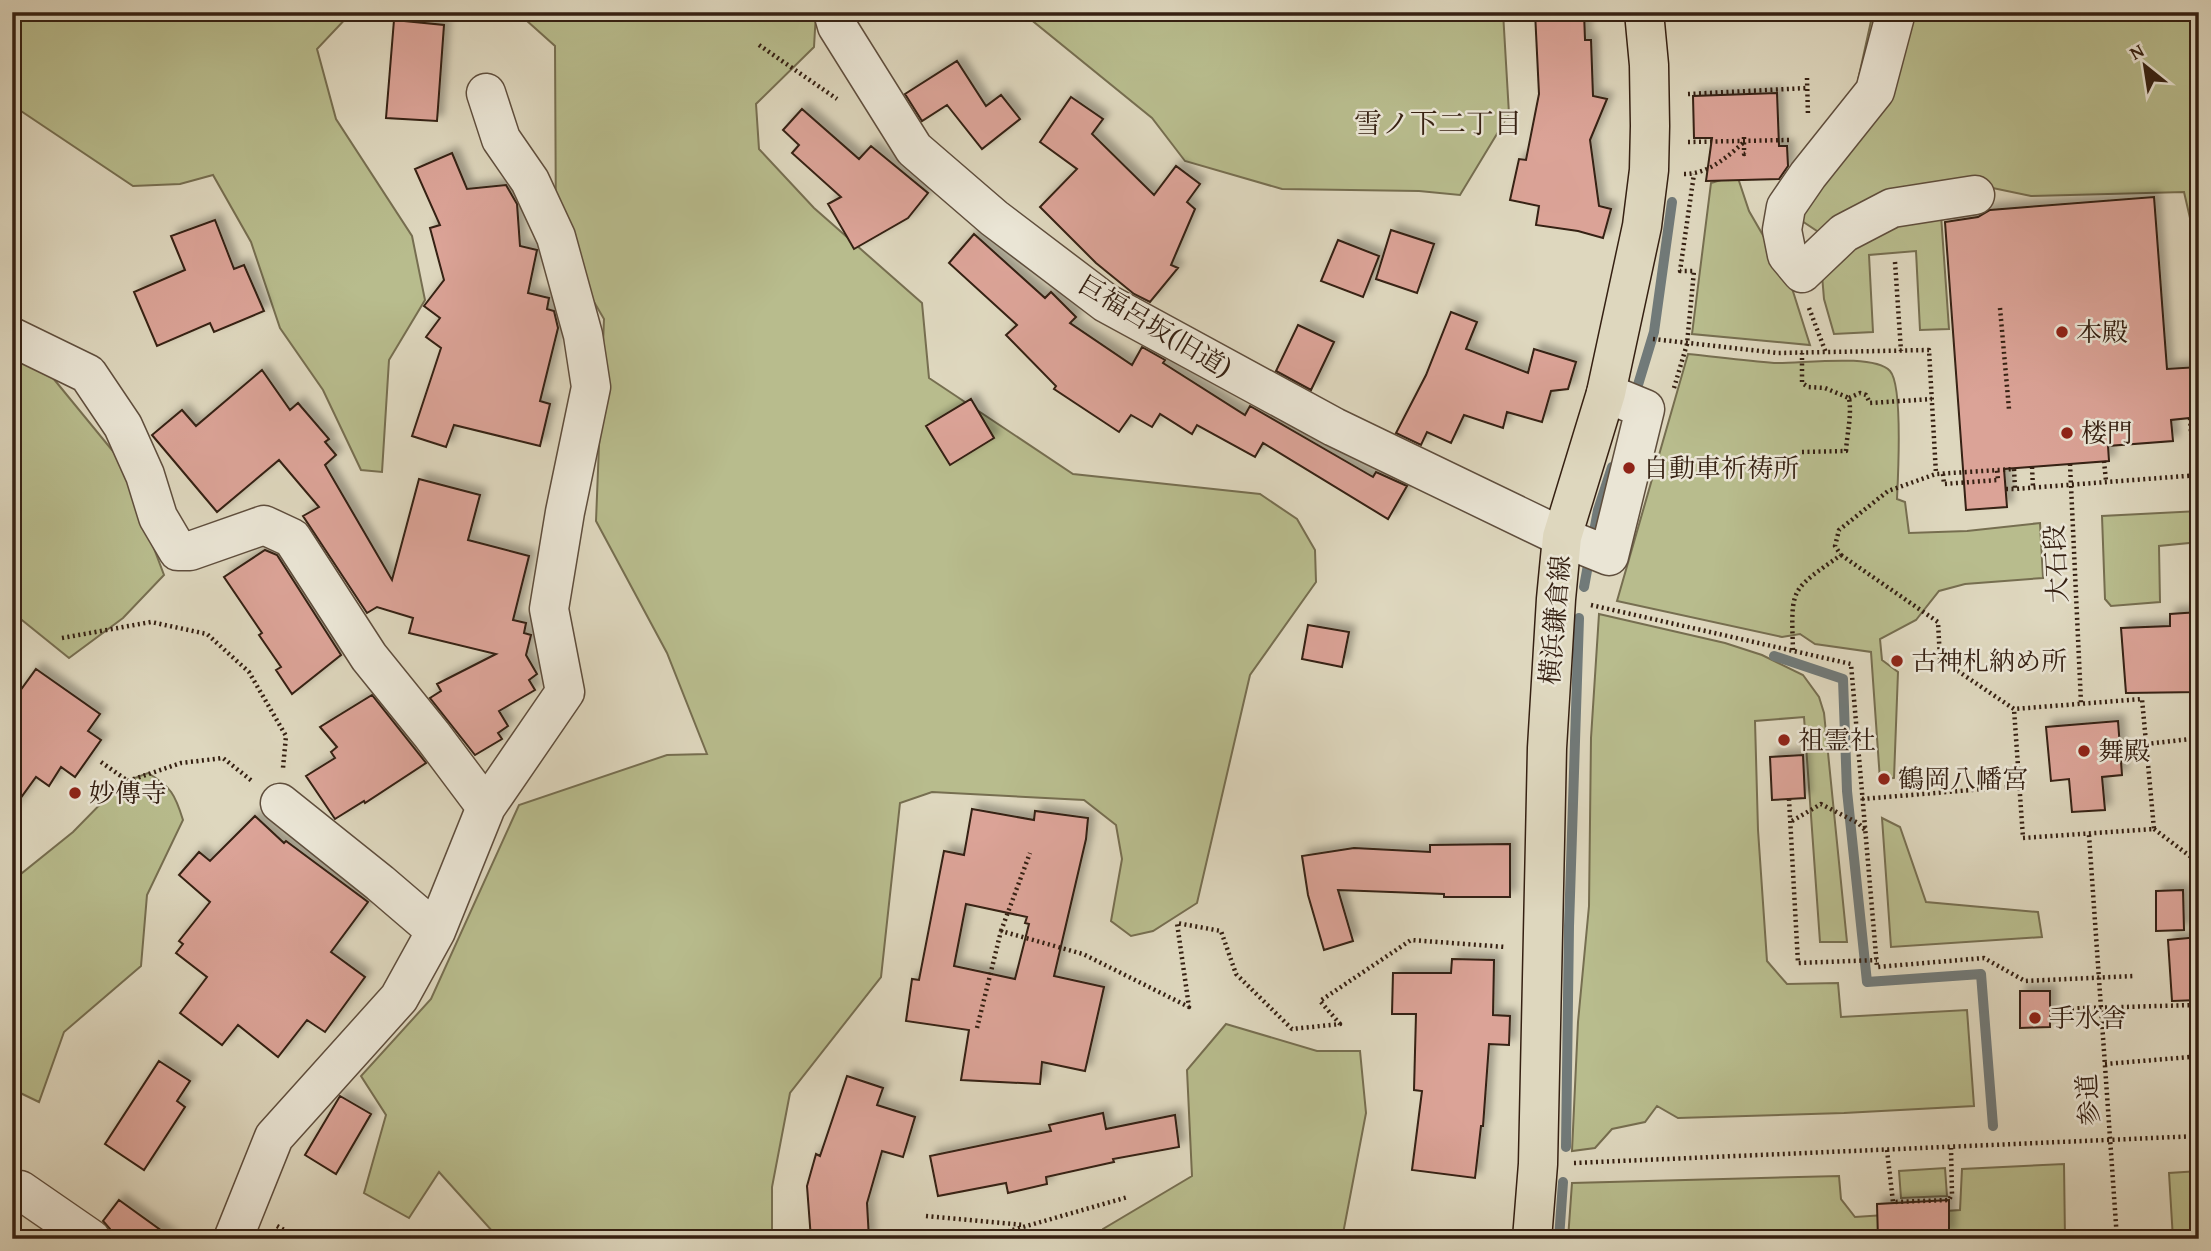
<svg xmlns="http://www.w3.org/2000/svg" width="2211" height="1251" viewBox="0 0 2211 1251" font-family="'Gentium Book Plus','Noto Serif JP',serif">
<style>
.green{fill:#b8bc8d;stroke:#766e50;stroke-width:2}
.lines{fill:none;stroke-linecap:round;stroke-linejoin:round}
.stream{stroke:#717a79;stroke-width:10}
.building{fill:#dba397;stroke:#352012;stroke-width:2;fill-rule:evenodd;filter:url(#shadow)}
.minor-casing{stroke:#5f4e3d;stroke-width:41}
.major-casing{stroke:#352012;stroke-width:41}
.path{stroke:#352012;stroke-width:4.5;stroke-dasharray:2 3.5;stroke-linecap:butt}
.minor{stroke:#eae5d5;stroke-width:38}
.major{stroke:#ded7be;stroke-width:38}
.poi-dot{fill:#8f2418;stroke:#eae5d5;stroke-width:2.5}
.labels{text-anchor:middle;stroke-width:5;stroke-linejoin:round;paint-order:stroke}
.street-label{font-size:26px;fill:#352012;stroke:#eae5d5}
.poi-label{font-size:26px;fill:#352012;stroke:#eae5d5;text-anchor:start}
.neighbourhood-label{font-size:28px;fill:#352012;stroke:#eae5d5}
</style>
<defs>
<filter id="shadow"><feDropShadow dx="6" dy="-6" stdDeviation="3.5" flood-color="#0004"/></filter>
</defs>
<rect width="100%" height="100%" fill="#ded7be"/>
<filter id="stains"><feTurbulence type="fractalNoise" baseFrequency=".00286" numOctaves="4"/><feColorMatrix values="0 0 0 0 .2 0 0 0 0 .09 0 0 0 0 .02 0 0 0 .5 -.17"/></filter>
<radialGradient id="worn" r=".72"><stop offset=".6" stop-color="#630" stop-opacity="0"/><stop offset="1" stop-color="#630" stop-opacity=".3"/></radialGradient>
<path class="green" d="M12 12H352L317 49 336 119 412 236 425 300 389 360 382 472 361 470 323 390 280 328 251 242 213 175 180 184 133 186 12 105Z
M517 12H816L814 47 756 104 759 149 814 208 922 303 929 378 1073 474 1260 494 1297 519 1315 550 1316 582 1250 675 1197 903 1153 931 1131 936 1111 921 1122 859 1116 825 1084 800 932 792 900 803 881 977 790 1093 772 1187V1239H493L494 1233 439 1172 409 1218 364 1193 386 1115 361 1076 431 999 519 805 667 755 707 754 667 653 596 521 604 319 556 237 555 46Z
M1025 12H1503L1509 114 1460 195 1419 191 1282 189 1185 161 1152 118 1029 18Z
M1873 12H2199V314L2190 218 2184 192 2031 196 1988 187 1893 212 1838 245 1802 221 1801 196 1853 103Z
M1737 175 1749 211 1790 282 1810 345 1692 334 1711 183Z
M1941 215 1949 329 1920 330 1916 251 1869 255 1873 332 1834 334 1824 299 1822 275 1874 231Z
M12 328 121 461 164 575 123 618 69 658 12 612Z
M1688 354C1717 357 1746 361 1774 363 1800 364 1873 353 1890 371 1903 385 1898 478 1897 499L1905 502 1909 533 1967 531 2040 523 2043 578 1965 584 1939 591 1916 620 1880 639 1882 660 1898 672 1894 778 1880 780 1871 652 1815 644 1800 634 1782 637 1617 601Z
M2199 511V542L2159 546 2160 602 2111 606 2105 599 2102 516Z
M1599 614 1725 643 1762 655 1803 675 1819 697 1824 713 1847 942H1820L1804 717 1755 721 1758 830 1767 961 1787 984 1838 983 1841 1017 1967 1010 1974 1106 1844 1113 1678 1118 1657 1106 1645 1122 1612 1129 1595 1148 1572 1151 1578 1022 1589 906 1591 738Z
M148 773C171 787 175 794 183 820L147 895 141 966 64 1032 39 1102 12 1089V869L22 873 73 832 121 783Z
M1882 818 1900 827 1926 902 2038 912 2042 937 1891 947Z
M1226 1024 1317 1051H1360L1366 1113 1342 1239H1104L1103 1229 1192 1176 1187 1070Z
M2064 1164 2065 1239H1568L1572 1183 1839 1176 1841 1199 1855 1217 1960 1210 1962 1169Z
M1945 1168 1947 1196 1901 1198 1899 1171Z
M2199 1171V1239H2173L2169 1173Z"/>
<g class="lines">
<path class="stream" d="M1634 398 1654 332 1672 202
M1584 587 1598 510 1612 467
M1774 656 1843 679 1847 791 1867 982 1981 974 1993 1126
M1566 1147 1569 926 1579 618
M1559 1239 1563 1182"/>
</g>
<path class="building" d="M1535 12H1584L1585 40H1591L1593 96 1607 99 1590 140 1599 206 1611 209 1603 238 1578 231 1536 225 1539 206 1510 200 1519 159 1526 160 1539 94Z
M394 20 444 25 437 121 386 118Z
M957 61 986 106 1001 95 1020 119 982 149 947 105 922 121 905 94Z
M1777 93 1779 146H1787L1788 166 1779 179 1706 181 1712 138H1694L1693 96Z
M1071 97 1103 119 1092 134 1154 195 1176 166 1200 184 1187 202 1195 209 1171 265 1178 268 1150 302 1134 294 1096 263 1040 207 1077 169 1040 142Z
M802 109 859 159 871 146 928 193 908 218 854 249 828 204 841 197 792 153 799 145 783 130Z
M452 153 467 189 506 185 517 204 520 246 537 250 528 293 549 298 547 309 554 311 558 328 540 401 550 404 540 446 454 425 446 447 412 436 441 348 426 337 440 318 424 306 444 280 430 228 440 225 415 169Z
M2154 197 2167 369 2199 367V417L2171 420 2173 441 2108 446 2109 461 2004 469 2007 507 1966 510 1945 222 1978 217 1990 210Z
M215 220 234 269 244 265 264 311 214 332 210 323 157 346 134 292 185 270 171 236Z
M1391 230 1434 244 1417 293 1376 279Z
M974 234 1045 298 1051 292 1076 317 1070 323 1132 365 1142 347 1165 360 1163 363 1245 415 1250 406 1373 477 1376 472 1407 486 1388 519 1263 443 1255 457 1197 425 1192 434 1160 414 1152 427 1131 415 1119 432 1054 389 1056 386 1006 335 1017 325 949 263Z
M1338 240 1379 256 1363 297 1321 281Z
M1451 312 1477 322 1466 349 1528 373 1534 349 1576 362 1568 389 1551 391 1542 422 1507 412 1503 428 1464 415 1451 443 1427 432 1421 445 1396 433 1426 375Z
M1298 325 1334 342 1311 390 1276 371Z
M262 370 290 410 298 403 329 439 325 442 336 455 325 465 392 580 419 479 480 495 468 540 529 556 513 620 526 623 524 633 531 635 526 655 537 674 529 680 535 690 499 711 508 726 498 733 502 739 475 755 430 698 441 691 437 684 496 654 409 633 413 618 377 607 367 613 303 516 319 507 279 460 217 512 152 435 182 410 196 426Z
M971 399 994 438 950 465 926 426Z
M265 550 277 555 341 655 292 694 276 670 281 667 259 635 262 633 224 577Z
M2199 612V692L2126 693 2121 628 2170 626V614Z
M1308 625 1349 632 1342 667 1302 659Z
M36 669 100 714 88 731 101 740 75 777 61 767 49 786 36 777 12 810V702Z
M372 695 426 763 365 803 364 801 335 819 306 776 335 758 331 752 337 747 320 727Z
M2118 721 2122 775 2102 777 2105 810 2072 812 2069 779 2051 781 2046 727Z
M1803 755 1805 798 1772 800 1770 757Z
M972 809 1034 820 1035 811 1088 818 1086 839 1054 976 1104 987 1085 1071 1042 1062 1040 1084 961 1080 969 1030 906 1021 912 979 919 980 944 851 964 855ZM966 904 1027 917 1025 923 1029 924 1015 979 954 966Z
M255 816 284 843 286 841 368 902 331 952 365 977 325 1032 307 1020 278 1057 238 1025 222 1045 180 1013 207 977 176 953 183 944 179 941 210 902 179 875 199 852 210 861Z
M1510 844V897H1444V894L1338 890 1353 941 1324 950 1308 895 1302 856 1354 848 1430 852V845Z
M2183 890 2184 930 2156 931V891Z
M2199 937V1000L2172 1001 2168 940Z
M1452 959 1494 960 1493 1015 1510 1016 1509 1045 1489 1044 1483 1126H1481L1475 1178 1412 1170 1422 1091 1414 1090 1416 1014H1392L1393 973H1451Z
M2020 991H2050V1027L2020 1028Z
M159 1061 190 1081 177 1101 185 1107 144 1170 105 1144Z
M847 1076 883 1088 877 1105 915 1117 903 1157 882 1151 867 1203 869 1239H811L807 1186 816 1154 820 1156Z
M340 1096 371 1114 336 1174 305 1155Z
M1103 1113 1106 1129 1175 1115 1179 1147 1113 1159 1114 1162 1046 1177 1047 1184 1008 1193 1006 1183 938 1196 930 1156 1051 1131 1049 1125Z
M119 1200 173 1239 112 1237 110 1229 103 1221Z
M1949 1200V1235L1878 1239 1877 1204Z"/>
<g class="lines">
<defs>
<path id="minor" d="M833 12 837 26 914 149 994 218 1106 303 1334 427 1562 537 1609 556 1645 409 1606 393
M1896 12 1875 91 1808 175 1786 207 1782 230 1787 255 1802 273 1844 233 1892 208 1975 195
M12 337 88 374 123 426 145 475 158 517 178 551H190L264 525 292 538 369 657 432 735 486 807
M280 803 380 883 436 931
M20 1190 91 1239
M233 1239 274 1137 399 998 436 931 486 807 565 692 549 609 565 512 591 387 583 335 556 237 530 181 501 139 486 93"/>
<path id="major" d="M1532 1239 1538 1164 1547 748 1556 599 1562 537 1606 393 1642 226 1649 170 1650 126 1649 65 1644 12"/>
</defs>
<use href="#minor" class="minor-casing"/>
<use href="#major" class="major-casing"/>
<path class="path" d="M759 45 837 99
M1807 78 1808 116
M1688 94 1807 88
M1744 137V154L1748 153
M1688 142 1789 140
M1684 174C1708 174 1726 158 1743 143
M1895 262 1901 351
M1809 308 1826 353
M2000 308 2009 409
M1653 339 1778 353 1929 350 1936 474
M1674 388 1687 344 1694 271H1680L1694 174
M1849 398 1860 393 1866 395 1870 403 1932 399
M2190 418 2194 475
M1802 452 1846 451C1847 433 1852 416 1849 398L1825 388 1808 387 1802 383V353
M2104 461 2106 481
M2070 464 2081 703
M2032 467 2033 488
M1943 474 1944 484 1998 480 1997 470
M2006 489H2015
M1841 555 1938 622 1940 659 2014 709 2142 699 2154 829 2023 838 2014 709
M1591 605 1851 664 1877 967 1984 958 2025 981 2134 976
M62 638 151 622 207 634 249 672 286 736 283 768
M1793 650C1791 587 1790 591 1841 555L1835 546 1839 530 1888 491 1936 474 2014 469 2015 489 2199 475
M2146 744 2199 738
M101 762 128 781 181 763 223 758 252 781
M1789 799 1798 963 1877 960
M1862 799 2020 786
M1792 821 1821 804 1858 823 1865 830
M2154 829 2199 863
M2089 835 2117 1239
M1001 931 1030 853
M2050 1009 2195 1005
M977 1028 1001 931 1083 954 1189 1007 1177 923 1221 931 1236 974 1292 1029 1340 1024 1320 1001 1411 940 1506 947
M2105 1064 2190 1057 2199 1061
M1887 1150 1893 1202 1949 1200 1952 1194 1951 1148
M1574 1163 2199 1136
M926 1216 1024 1225
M277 1226 301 1239
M981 1239 1128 1197"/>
<use href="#minor" class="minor"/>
<use href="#major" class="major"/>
</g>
<g class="poi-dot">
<circle cx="2062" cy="332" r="7"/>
<circle cx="2067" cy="433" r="7"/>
<circle cx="1629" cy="468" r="7"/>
<circle cx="1897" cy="661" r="7"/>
<circle cx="1784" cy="740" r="7"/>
<circle cx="2084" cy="751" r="7"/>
<circle cx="1884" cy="779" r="7"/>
<circle cx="75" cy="793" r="7"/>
<circle cx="2035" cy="1018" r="7"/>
</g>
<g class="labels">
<g class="street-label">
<text transform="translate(1155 326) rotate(31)" y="9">巨福呂坂(旧道)</text>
<text transform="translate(2056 564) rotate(-93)" y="9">大石段</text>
<text transform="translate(1555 620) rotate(-85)" y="9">横浜鎌倉線</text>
<text transform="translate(2088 1100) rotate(-94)" y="9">参道</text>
</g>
<g class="poi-label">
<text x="2076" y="341">本殿</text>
<text x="2081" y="442">楼門</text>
<text x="1643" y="477">自動車祈祷所</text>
<text x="1911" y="670">古神札納め所</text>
<text x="1798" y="749">祖霊社</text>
<text x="2098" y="760">舞殿</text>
<text x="1898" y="788">鶴岡八幡宮</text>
<text x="89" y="802">妙傳寺</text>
<text x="2049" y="1027">手水舎</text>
</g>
<g class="neighbourhood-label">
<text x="1438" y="133">雪ノ下二丁目</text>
</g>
</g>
<rect width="2211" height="1251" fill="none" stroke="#ded7be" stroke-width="42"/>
<rect x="14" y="14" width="2183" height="1223" fill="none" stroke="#352012" stroke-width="3.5"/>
<rect x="21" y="21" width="2169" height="1209" fill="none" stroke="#352012" stroke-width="2"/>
<g transform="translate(2145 66) rotate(330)" stroke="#eae5d5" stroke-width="5" paint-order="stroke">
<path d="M0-5L12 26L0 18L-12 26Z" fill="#352012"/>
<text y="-10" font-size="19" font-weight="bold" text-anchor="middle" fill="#352012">N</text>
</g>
<rect width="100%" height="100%" filter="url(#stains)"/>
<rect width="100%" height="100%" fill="url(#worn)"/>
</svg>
